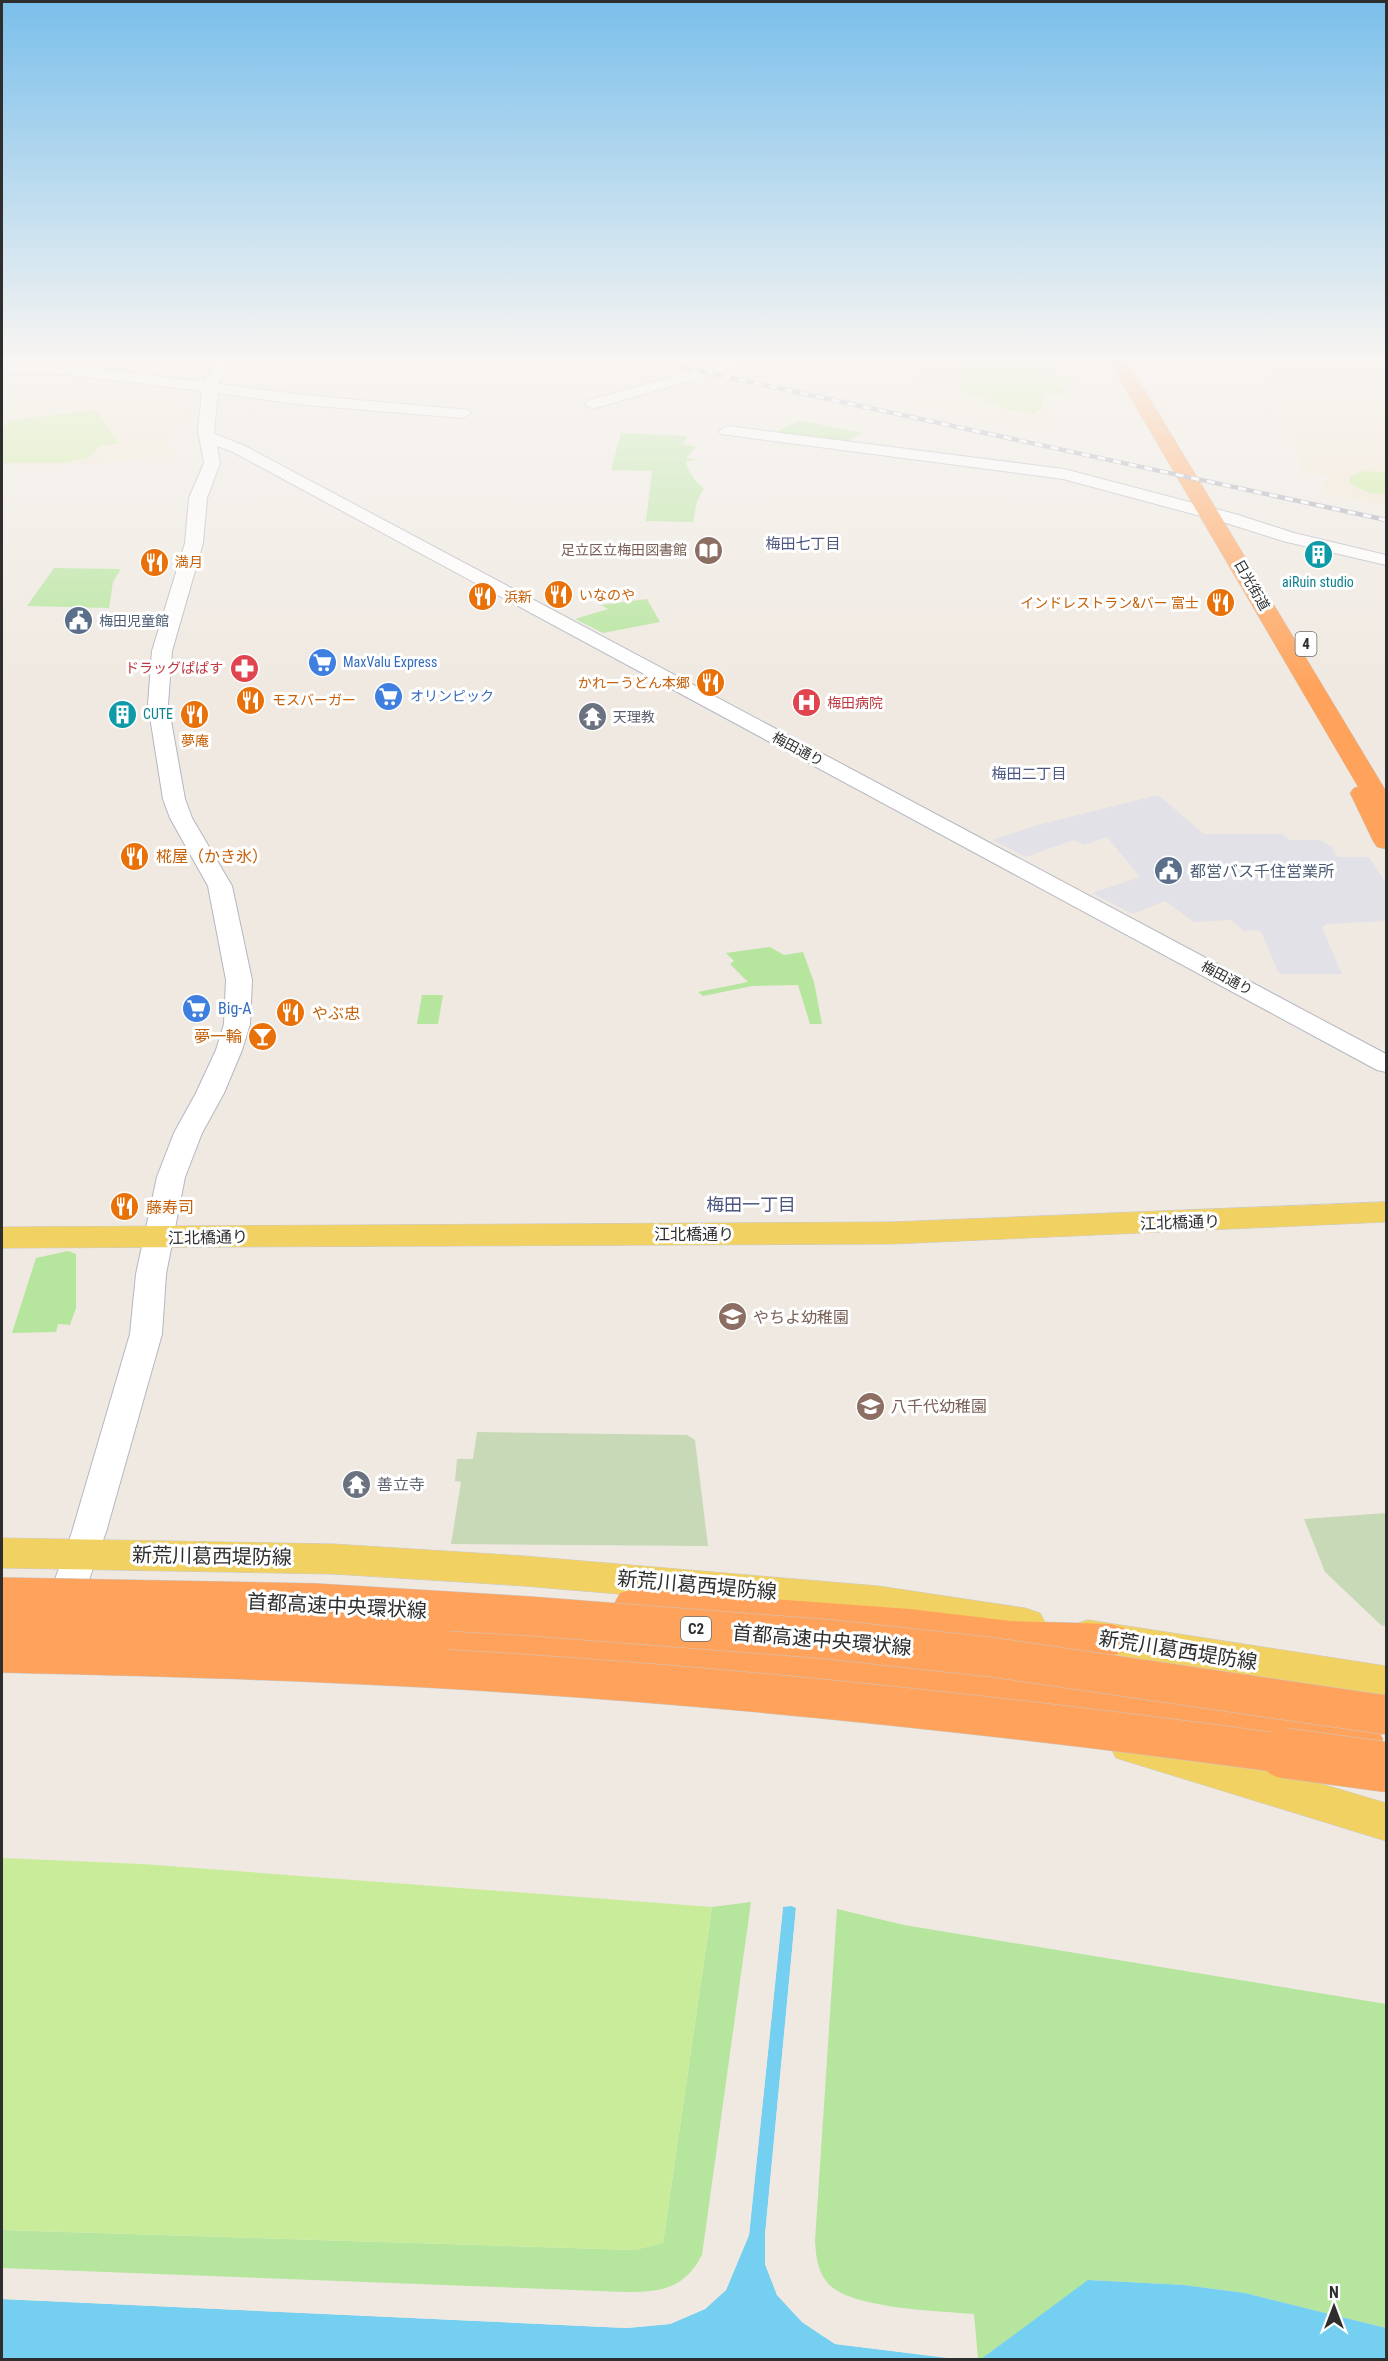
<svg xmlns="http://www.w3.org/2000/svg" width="1388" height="2361" viewBox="0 0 1388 2361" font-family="'Roboto Condensed','Noto Sans JP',sans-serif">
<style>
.industrial{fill:#e3e1e8}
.education{fill:#f0e6d1}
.green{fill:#b6e59e}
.cemetery{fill:#c8d9b8}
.pitch{fill:#c9ec9a}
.water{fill:#75cff0}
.pier{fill:#efe9e1}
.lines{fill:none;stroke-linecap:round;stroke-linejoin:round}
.minor-casing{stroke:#b4b7c1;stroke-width:2}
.major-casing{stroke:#c9c9c9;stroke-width:1}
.highway-casing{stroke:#c9c9c9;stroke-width:1}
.minor{fill:#fff;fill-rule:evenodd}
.major{fill:#f2d163;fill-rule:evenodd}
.highway{fill:#ffa35c;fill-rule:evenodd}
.rail-casing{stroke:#a3a6b8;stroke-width:4.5}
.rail{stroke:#fff;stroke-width:3;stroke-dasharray:8;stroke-linecap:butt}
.highway-bridge-far1-casing{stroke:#c9c9c9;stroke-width:40;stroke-linecap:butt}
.highway-bridge-casing{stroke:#c9c9c9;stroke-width:51;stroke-linecap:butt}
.highway-bridge-far1{stroke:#ffa35c;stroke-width:39}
.highway-bridge{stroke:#ffa35c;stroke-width:50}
.labels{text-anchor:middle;stroke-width:6;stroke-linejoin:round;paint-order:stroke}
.far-education-label{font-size:14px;fill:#785e54;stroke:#fff;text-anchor:end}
.far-food-label{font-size:14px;fill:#c56008;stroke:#fff;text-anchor:start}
.far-culture-label{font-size:14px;fill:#0d838f;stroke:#fff}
.far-street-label{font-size:14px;fill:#2e2e2e;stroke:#fff}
.far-service-label{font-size:14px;fill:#4e5e75;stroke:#fff;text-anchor:start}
.far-shop-label{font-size:14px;fill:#366cbe;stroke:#fff;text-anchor:start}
.far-health-label{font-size:14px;fill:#be3a42;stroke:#fff;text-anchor:end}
.far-worship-label{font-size:14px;fill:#5b616d;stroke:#fff;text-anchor:start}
.far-neighbourhood-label{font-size:15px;fill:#4d5680;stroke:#fff}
.shield{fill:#fff;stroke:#6d6d6d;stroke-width:1.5}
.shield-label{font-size:15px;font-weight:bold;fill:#2e2e2e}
.food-label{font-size:16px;fill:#c56008;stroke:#fff;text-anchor:start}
.service-label{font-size:16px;fill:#4e5e75;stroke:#fff;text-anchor:start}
.shop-label{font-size:16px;fill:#366cbe;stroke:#fff;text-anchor:start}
.street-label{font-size:16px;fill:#2e2e2e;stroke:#fff}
.education-label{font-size:16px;fill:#785e54;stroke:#fff;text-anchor:start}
.worship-label{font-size:16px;fill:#5b616d;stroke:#fff;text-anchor:start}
.neighbourhood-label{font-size:18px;fill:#4d5680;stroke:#fff}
.near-street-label{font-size:20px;fill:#2e2e2e;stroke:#fff}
</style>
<rect width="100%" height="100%" fill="#efe9e1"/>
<path class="industrial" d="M1158 795 1204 834H1282L1290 840H1320L1332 847 1337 857H1369L1386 883V921L1326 924 1322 927 1342 974H1283L1278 972 1262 933 1257 930 1244 931 1231 920 1194 922 1165 901 1133 914 1092 893 1140 877 1107 837 1084 845 1073 840 1026 857 992 840 1038 825Z"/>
<path class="education" d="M916 359H1058L1055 374H1076L1088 396 1049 397 1053 420 1040 429 1033 430 901 401 898 399 916 388Z
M1263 359H1386V506L1318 492 1332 475 1299 472 1298 469H1302L1283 416 1278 410Z
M112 390 127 397 147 392 189 415H194L193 419 160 420 172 432V438H169L173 456 98 464 2 465V398L8 394Z"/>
<path class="green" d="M799 421H803L862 433 848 441 776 432Z
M621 433 688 436 683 444 696 447 686 458 699 460 686 461C687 469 696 484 704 488L697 501 693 522 646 521 652 471 611 470Z
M54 568 121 569 113 582 109 608 27 606Z
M647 599 660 622 603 633 575 619 608 609 601 605Z
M770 947 784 955 803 952 814 982 822 1024H810L798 985 752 986 703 996 698 992 748 982 730 964 734 961 726 953Z
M422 995H443L438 1024H417Z
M68 1251 76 1254V1308L70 1325 58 1324 56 1332 12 1333 36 1258Z
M751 1902 702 2255C684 2289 661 2292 625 2292L2 2268V2230L634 2250 663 2243 712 1907Z
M837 1909 904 1925 1386 2004V2328L1245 2293 1184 2285 1089 2280 981 2359H978L974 2314C941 2311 845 2309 826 2281 817 2269 816 2255 815 2241Z"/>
<path class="cemetery" d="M477 1432 687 1435 695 1440 708 1546 451 1544 461 1482 455 1481 457 1459H473Z
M1386 1513V1625L1382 1626 1325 1572 1304 1519Z"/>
<path class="pitch" d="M967 359H1051L1046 377H1059L1066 394H1042L1043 407 1034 414 997 407 1001 404 985 401 989 398 959 392 960 365H967Z
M96 410 119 443 100 446 89 457 65 463H2V426L7 425V421Z
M1363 471 1386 472V494L1370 493 1350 484V477Z
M2 1858 142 1864 712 1907 663 2243 634 2250 2 2230Z"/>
<path class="water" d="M791 1906 796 1908 765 2235V2264L777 2295 802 2322 835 2344 960 2359 2 2360V2299L626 2328 670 2324 705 2309 726 2290 749 2235 783 1907Z
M1088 2280 1184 2285 1245 2293 1386 2328V2359H981Z"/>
<path class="pier" d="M780 1906 783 1907 749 2235 726 2290 705 2309 670 2324 627 2328 2 2299V2296L626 2325 669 2321 703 2306 724 2288 746 2234Z
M796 1908H799L768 2235V2264L779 2293 804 2320 836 2341 960 2357 963 2360 835 2344 802 2322 777 2295 765 2264V2235Z"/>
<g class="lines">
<defs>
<path id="minor" d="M217 359H231L218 384 304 395 469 410 471 413 463 418 304 405 218 393 214 431 215 434 245 446 1386 1054V1072L1377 1070 233 452 217 446 220 463 207 498 203 543 172 651 168 704 185 799 192 818 232 886 252 980 250 1024 242 1050 224 1093 202 1133 185 1177 166 1274 162 1334 106 1532 75 1619 62 1623 49 1619 44 1610 72 1532 130 1334 136 1274 157 1177 174 1133 196 1093 216 1050 224 1024 226 980 208 886 170 818 163 799 148 704 152 651 185 543 189 498 204 463 198 431 202 391 79 376 2 371V363L79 366 204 382Z
M734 359H757L755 362 599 407 593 409 585 404 587 401Z
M727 426 1064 469 1235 514 1294 533 1386 555V565L1283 541 1223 522 1063 479 721 434 719 431Z"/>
<path id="major" d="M1386 1202V1222L892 1244 2 1248V1227L892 1222Z
M2 1538 333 1544 524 1556 878 1586 1025 1608 1040 1613 1046 1624 1040 1635 1025 1640 878 1616 524 1586 333 1574 2 1568Z
M1088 1620 1386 1666V1699L1088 1652 1073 1647 1067 1636 1073 1625Z
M1132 1728 1386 1803V1841L1116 1758 1110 1746 1116 1734Z"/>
<path id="highway" d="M1108 359H1126L1386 791V849L1377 847 1373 841 1350 793 1354 788 1358 787Z
M635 1589 910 1609 1011 1621 1111 1624 1126 1629 1132 1640 1126 1651 1111 1656 1011 1653 910 1641 635 1619 620 1615 614 1604 620 1593Z
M431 1622 692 1639 849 1653 1105 1685 1361 1722 1376 1727 1383 1739 1376 1751 1361 1756C1191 1730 1020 1704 848 1685 710 1670 570 1662 431 1654L416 1649 410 1638 416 1627Z"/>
</defs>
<use href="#minor" class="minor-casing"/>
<use href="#major" class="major-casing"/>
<use href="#highway" class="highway-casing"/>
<use href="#minor" class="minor"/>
<use href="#major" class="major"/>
<use href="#highway" class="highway"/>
<defs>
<path id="rail" d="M644 359 1386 520"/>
</defs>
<use href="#rail" class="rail-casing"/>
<use href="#rail" class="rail"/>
<defs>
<path id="highway-bridge-far1" d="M2 1597 315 1603 529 1616 826 1639 991 1657 1386 1715
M2 1626H164L431 1638
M2 1653C176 1657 350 1662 523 1674 781 1691 1039 1720 1295 1755"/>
<path id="highway-bridge" d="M1284 1753 1386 1767"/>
</defs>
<use href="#highway-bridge-far1" class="highway-bridge-far1-casing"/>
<use href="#highway-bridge" class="highway-bridge-casing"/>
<use href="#highway-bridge-far1" class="highway-bridge-far1"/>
<use href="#highway-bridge" class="highway-bridge"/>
</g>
<linearGradient id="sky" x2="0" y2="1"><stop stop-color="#7abfeb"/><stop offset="0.52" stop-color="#f8f5f2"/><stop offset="1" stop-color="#f8f5f2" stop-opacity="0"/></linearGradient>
<rect width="1388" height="689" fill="url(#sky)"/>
<defs>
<symbol id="library-disc" viewBox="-11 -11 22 22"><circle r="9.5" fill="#8d6e63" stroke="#fff"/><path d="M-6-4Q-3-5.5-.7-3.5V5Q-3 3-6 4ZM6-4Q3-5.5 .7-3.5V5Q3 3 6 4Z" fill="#fff"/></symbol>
<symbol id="building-disc" viewBox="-11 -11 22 22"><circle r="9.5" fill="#0f9aa8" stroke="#fff"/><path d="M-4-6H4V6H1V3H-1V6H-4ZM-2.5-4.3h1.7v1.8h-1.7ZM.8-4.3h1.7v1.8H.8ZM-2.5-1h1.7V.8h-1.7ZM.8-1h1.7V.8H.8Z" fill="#fff"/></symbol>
<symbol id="restaurant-disc" viewBox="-11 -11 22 22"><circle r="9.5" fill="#e8710a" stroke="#fff"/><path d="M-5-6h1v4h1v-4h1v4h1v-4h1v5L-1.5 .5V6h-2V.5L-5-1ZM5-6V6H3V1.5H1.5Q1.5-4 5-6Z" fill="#fff"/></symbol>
<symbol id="civic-disc" viewBox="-11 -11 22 22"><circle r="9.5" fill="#5c6f8a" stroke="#fff"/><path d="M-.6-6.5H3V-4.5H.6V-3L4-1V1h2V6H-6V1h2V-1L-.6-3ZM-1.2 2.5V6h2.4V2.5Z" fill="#fff"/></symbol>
<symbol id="supermarket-disc" viewBox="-11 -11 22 22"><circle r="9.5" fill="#3f7fe0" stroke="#fff"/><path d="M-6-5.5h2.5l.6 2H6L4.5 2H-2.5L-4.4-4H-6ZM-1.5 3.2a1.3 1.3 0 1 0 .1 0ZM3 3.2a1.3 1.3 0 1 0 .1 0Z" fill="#fff"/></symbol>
<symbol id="pharmacy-disc" viewBox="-11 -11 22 22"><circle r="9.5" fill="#e0444e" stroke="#fff"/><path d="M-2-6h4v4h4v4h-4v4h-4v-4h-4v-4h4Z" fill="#fff"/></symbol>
<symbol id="hospital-disc" viewBox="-11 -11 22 22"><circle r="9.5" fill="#e0444e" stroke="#fff"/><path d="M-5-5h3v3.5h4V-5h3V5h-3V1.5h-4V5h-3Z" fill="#fff"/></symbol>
<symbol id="temple-disc" viewBox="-11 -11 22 22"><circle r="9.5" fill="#6b7280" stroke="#fff"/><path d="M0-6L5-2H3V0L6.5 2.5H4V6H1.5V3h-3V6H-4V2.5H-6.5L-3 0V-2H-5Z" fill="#fff"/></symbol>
<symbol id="bar-disc" viewBox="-11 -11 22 22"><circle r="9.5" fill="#e8710a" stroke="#fff"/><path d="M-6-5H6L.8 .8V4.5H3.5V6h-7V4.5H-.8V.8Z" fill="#fff"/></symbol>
<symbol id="school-disc" viewBox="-11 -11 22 22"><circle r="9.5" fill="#8d6e63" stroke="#fff"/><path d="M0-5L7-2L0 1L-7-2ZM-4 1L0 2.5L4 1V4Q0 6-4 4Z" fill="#fff"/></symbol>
</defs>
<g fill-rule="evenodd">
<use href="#library-disc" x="692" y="534" width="33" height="33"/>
<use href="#building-disc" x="1302" y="538" width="33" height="33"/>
<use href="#restaurant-disc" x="138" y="546" width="33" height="33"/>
<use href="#restaurant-disc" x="542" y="578" width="33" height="33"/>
<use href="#restaurant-disc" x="466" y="580" width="33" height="33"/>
<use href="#restaurant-disc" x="1204" y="586" width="33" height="33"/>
<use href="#civic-disc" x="62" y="604" width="33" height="33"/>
<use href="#supermarket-disc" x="306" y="646" width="33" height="33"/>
<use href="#pharmacy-disc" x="228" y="652" width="33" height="33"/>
<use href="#restaurant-disc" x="694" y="666" width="33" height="33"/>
<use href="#supermarket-disc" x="372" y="680" width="33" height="33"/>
<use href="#restaurant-disc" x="234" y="684" width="33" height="33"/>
<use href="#hospital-disc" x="790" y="686" width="33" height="33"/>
<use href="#building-disc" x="106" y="698" width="33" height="33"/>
<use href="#restaurant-disc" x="178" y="698" width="33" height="33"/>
<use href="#temple-disc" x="576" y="700" width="33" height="33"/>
<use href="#restaurant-disc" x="118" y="840" width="33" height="33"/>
<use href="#civic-disc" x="1152" y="854" width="33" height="33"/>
<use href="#supermarket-disc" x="180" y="992" width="33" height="33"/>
<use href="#restaurant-disc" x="274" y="996" width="33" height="33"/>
<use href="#bar-disc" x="246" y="1020" width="33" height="33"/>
<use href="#restaurant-disc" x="108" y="1190" width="33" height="33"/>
<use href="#school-disc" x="716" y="1300" width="33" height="33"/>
<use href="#school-disc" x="854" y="1390" width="33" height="33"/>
<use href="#temple-disc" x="340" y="1468" width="33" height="33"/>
</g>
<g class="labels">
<g class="far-education-label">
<text x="687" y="555">足立区立梅田図書館</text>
</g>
<g class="far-food-label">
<text x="175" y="567">満月</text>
<text x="579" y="600">いなのや</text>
<text x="504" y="602">浜新</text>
<text x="1199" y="608" text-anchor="end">インドレストラン&amp;バー 富士</text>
<text x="690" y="688" text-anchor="end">かれーうどん本郷</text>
<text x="272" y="705">モスバーガー</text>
<text x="195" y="746" text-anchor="middle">夢庵</text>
</g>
<g class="far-culture-label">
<text x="1318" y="587">aiRuin studio</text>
<text x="143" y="719" text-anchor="start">CUTE</text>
</g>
<g class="far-street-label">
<text transform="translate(1252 585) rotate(60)" y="5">日光街道</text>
<text transform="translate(798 749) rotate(28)" y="5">梅田通り</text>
<text transform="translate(1227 978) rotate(28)" y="5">梅田通り</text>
</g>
<g class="far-service-label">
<text x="99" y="626">梅田児童館</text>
</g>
<g class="far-shop-label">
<text x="343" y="667">MaxValu Express</text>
<text x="410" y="701">オリンピック</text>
</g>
<g class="far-health-label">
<text x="223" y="673">ドラッグぱぱす</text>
<text x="827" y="708" text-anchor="start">梅田病院</text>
</g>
<g class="far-worship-label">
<text x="613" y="722">天理教</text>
</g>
<g class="far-neighbourhood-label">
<text x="803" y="549">梅田七丁目</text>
<text x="1029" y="779">梅田二丁目</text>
</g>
<g class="shield">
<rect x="1295.5" y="632" width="21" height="24" rx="4.5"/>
<rect x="681" y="1617" width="30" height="24" rx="4.5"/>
</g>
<g class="shield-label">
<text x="1306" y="649">4</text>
<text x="696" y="1634">C2</text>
</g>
<g class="food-label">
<text x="156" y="862">椛屋（かき氷）</text>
<text x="312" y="1019">やぶ忠</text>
<text x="242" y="1042" text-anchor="end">夢一輪</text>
<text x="146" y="1213">藤寿司</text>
</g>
<g class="service-label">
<text x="1190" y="877">都営バス千住営業所</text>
</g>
<g class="shop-label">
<text x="218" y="1014">Big-A</text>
</g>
<g class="street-label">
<text transform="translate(1180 1222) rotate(-2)" y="6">江北橋通り</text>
<text x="694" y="1240">江北橋通り</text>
<text transform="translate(208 1237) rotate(-1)" y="6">江北橋通り</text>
</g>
<g class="education-label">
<text x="753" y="1323">やちよ幼稚園</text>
<text x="891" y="1412">八千代幼稚園</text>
</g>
<g class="worship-label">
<text x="377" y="1490">善立寺</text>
</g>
<g class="neighbourhood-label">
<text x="751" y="1211">梅田一丁目</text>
</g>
<g class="near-street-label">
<text transform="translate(212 1556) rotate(1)" y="7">新荒川葛西堤防線</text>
<text transform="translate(697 1585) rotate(5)" y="7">新荒川葛西堤防線</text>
<text transform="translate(337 1606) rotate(3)" y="7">首都高速中央環状線</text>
<text transform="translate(822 1640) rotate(5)" y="7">首都高速中央環状線</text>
<text transform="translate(1178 1650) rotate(9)" y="7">新荒川葛西堤防線</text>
</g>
</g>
<rect width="1388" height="2361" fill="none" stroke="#2e2e2e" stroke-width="6"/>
<g transform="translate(1334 2307)" stroke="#ffffff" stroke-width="4.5" paint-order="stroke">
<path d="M0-4.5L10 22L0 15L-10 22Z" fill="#2e2e2e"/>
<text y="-9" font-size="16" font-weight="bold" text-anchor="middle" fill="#2e2e2e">N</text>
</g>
</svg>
